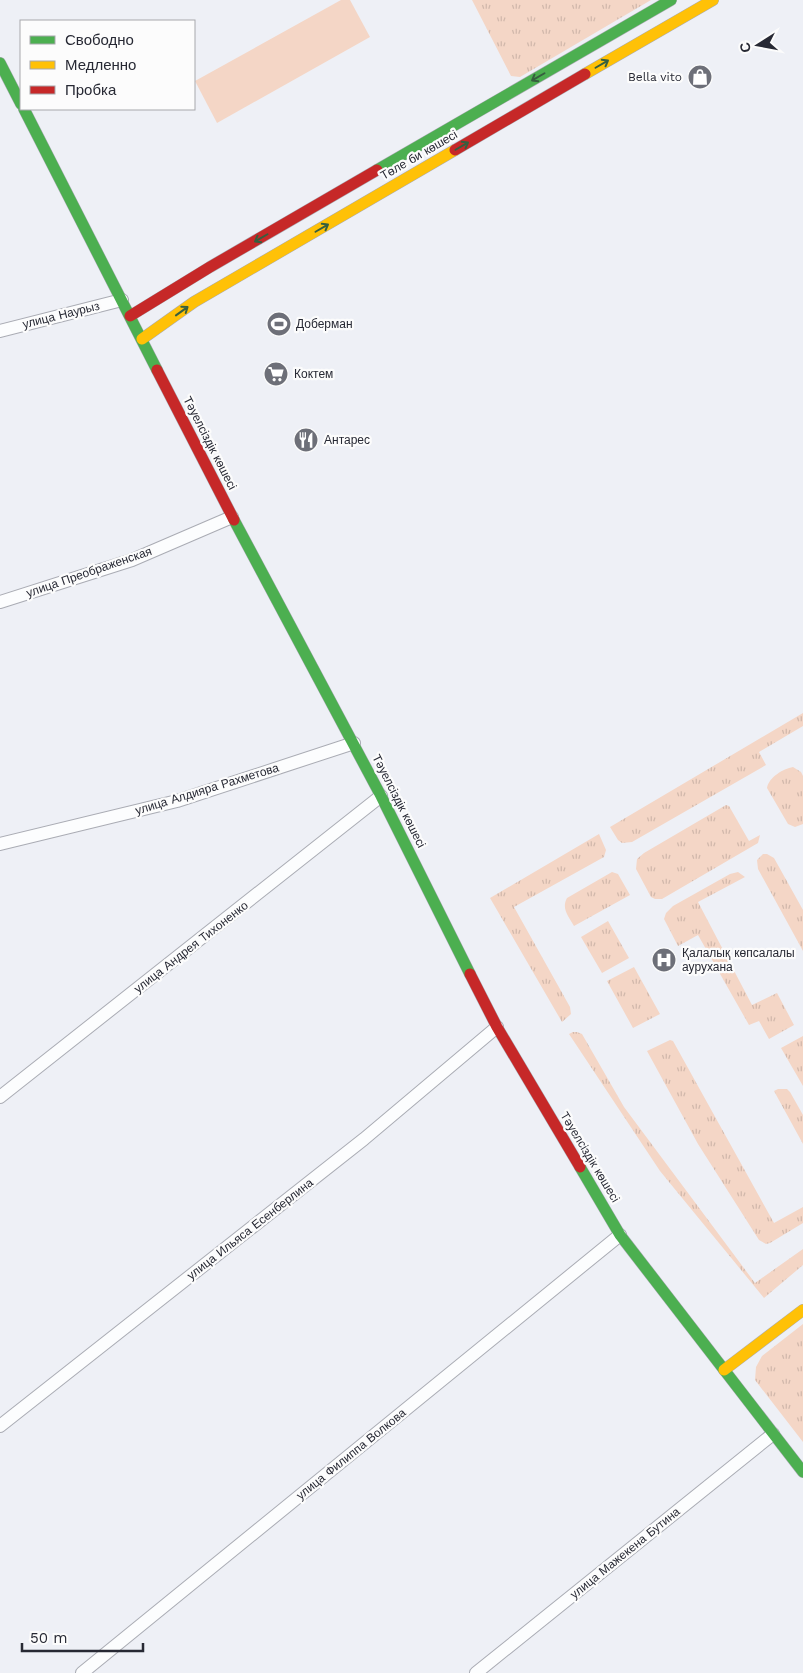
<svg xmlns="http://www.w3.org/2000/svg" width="803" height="1673" viewBox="0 0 803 1673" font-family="'Work Sans',sans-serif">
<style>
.grass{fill:url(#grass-tufts)}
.park{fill:#f4d6c6}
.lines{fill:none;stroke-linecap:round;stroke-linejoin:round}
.street-casing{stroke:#aaacb4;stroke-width:14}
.fast-casing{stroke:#aaacb4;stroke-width:12}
.slow-casing{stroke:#aaacb4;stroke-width:12}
.jam-casing{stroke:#aaacb4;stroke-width:12}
.street{stroke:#fcfdfe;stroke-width:12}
.fast{stroke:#4caf50;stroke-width:11}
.slow{stroke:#ffc107;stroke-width:11}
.jam{stroke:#c62828;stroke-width:11}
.oneway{stroke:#365f3f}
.labels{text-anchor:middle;stroke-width:4.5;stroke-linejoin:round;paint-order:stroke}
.poi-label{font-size:12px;fill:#272934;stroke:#fcfcfc;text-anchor:start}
.street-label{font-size:12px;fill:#272934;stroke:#fcfcfc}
</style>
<defs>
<pattern id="grass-tufts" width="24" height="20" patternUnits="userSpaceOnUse" patternTransform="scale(1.25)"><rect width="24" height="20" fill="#f4d6c6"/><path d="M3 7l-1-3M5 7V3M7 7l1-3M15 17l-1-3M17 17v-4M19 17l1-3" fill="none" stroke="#d1b8ab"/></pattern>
</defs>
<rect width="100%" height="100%" fill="#eef0f6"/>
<path class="grass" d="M472 0H651L520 77 511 76Z
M803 713V726L759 752 766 765 632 842 622 843 618 840 610 827Z
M793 767 801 772 803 776V824L795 827 788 824 767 788C769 777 783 769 793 767Z
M726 805 729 806 749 841 760 835 758 843 662 899H655L651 897 636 869 637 859 644 853Z
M599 834 606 850 604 857 514 907 570 1007 571 1014 562 1022 490 898Z
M763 854H767L774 858 803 910V951L758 869 757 860Z
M612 872 618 874 630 895 574 926C569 917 561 909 567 898Z
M738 872 745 877 698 902 752 1005 777 993 794 1025 769 1039 759 1021 749 1025 698 935 678 946 664 919 666 913 673 906 730 874Z
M608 921 629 958 602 973 581 937Z
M634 967 660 1014 633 1028 607 981Z
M573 1032H577L582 1034 624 1107 755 1283 803 1249V1265L764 1298 660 1171 569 1034Z
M803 1036V1086L781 1048Z
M670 1040 673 1041 774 1223 803 1207V1223L770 1243 766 1244 759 1240 698 1144 647 1051Z
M778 1089H787L790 1092 803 1115V1144L774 1091Z
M803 1324V1442L755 1380 756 1367 762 1356Z"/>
<path class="park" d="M341 0H350L370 37 217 123 195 81Z"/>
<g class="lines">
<defs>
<path id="street" d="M0 331 122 300
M0 602 132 560 232 517
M0 844 177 801 354 743
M0 1097 381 796
M0 1426 364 1139 497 1027
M82 1673 620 1235
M476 1673 773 1434"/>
<path id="fast" d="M0 63 21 104
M24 109 157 370
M377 170 671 0
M234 520 381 796 470 974
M580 1167 620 1235 803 1472"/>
<path id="slow" d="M585 74 713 0
M142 339 194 302 455 150
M724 1370 803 1310"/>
<path id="jam" d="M455 150 585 74
M130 316 210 267 377 170
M157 370 234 520
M470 974 497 1027 580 1167"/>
</defs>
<use href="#street" class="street-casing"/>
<use href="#fast" class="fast-casing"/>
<use href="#slow" class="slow-casing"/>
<use href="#jam" class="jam-casing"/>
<use href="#street" class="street"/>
<use href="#fast" class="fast"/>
<use href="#slow" class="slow"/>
<use href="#jam" class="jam"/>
</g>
<defs><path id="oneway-shaft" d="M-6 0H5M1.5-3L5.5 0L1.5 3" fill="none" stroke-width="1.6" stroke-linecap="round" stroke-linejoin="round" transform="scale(1.25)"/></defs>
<g class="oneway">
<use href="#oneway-shaft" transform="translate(602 64) rotate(-30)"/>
<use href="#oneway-shaft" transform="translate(538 77) rotate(150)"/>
<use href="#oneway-shaft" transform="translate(462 146) rotate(-30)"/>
<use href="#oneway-shaft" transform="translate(322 228) rotate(-30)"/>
<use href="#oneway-shaft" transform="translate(261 238) rotate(150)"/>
<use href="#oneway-shaft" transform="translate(182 311) rotate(-36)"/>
</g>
<defs>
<symbol id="shop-disc" viewBox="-11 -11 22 22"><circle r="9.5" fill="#6d6f78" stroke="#fcfcfc"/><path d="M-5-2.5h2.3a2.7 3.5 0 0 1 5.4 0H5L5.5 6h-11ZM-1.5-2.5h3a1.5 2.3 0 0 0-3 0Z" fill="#fff"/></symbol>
<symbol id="stadium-disc" viewBox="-11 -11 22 22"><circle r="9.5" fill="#6d6f78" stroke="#fcfcfc"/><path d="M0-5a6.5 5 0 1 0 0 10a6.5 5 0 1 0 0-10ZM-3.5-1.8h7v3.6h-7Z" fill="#fff"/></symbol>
<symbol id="supermarket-disc" viewBox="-11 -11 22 22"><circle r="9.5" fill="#6d6f78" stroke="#fcfcfc"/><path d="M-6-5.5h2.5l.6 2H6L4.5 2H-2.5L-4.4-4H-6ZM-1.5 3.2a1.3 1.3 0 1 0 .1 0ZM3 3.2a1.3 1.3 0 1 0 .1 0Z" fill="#fff"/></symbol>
<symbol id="restaurant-disc" viewBox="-11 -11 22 22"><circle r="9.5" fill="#6d6f78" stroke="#fcfcfc"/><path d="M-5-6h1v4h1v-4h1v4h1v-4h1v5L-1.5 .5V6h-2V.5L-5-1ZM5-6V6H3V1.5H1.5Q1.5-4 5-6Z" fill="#fff"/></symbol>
<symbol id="hospital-disc" viewBox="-11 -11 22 22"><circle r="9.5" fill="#6d6f78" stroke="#fcfcfc"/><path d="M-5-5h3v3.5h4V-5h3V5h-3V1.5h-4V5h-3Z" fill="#fff"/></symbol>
</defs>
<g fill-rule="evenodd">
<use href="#shop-disc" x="686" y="63" width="28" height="28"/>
<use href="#stadium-disc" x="265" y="310" width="28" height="28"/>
<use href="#supermarket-disc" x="262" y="360" width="28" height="28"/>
<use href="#restaurant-disc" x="292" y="426" width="28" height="28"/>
<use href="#hospital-disc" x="650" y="946" width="28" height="28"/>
</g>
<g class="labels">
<g class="poi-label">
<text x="682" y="81" text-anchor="end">Bella vito</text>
<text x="296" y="328">Доберман</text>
<text x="294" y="378">Коктем</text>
<text x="324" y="444">Антарес</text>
<text x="682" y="957">Қалалық көпсалалы<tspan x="682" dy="14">аурухана</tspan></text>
</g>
<g class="street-label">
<text transform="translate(419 155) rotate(-30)" y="4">Төле би көшесі</text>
<text transform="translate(61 315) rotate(-14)" y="4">улица Наурыз</text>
<text transform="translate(210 443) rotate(63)" y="4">Тәуелсіздік көшесі</text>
<text transform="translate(89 572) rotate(-19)" y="4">улица Преображенская</text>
<text transform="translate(207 789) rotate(-17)" y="4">улица Алдияра Рахметова</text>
<text transform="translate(399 801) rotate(63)" y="4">Тәуелсіздік көшесі</text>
<text transform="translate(191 947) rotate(-38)" y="4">улица Андрея Тихоненко</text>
<text transform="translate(590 1157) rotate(59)" y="4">Тәуелсіздік көшесі</text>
<text transform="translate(250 1229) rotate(-38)" y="4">улица Ильяса Есенберлина</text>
<text transform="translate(351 1454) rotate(-39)" y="4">улица Филиппа Волкова</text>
<text transform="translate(625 1553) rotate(-39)" y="4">улица Мажекена Бутина</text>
</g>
</g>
<rect x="20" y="20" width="175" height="90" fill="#fcfcfc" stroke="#a7a8ac"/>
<rect x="30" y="36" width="25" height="8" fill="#4caf50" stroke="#a7a8ac"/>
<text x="65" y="45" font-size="15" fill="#272934">Свободно</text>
<rect x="30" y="61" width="25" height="8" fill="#ffc107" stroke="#a7a8ac"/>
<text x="65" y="70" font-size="15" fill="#272934">Медленно</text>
<rect x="30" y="86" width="25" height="8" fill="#c62828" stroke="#a7a8ac"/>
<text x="65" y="95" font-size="15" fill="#272934">Пробка</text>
<g transform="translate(758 45) rotate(259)" stroke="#fcfcfc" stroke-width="4" paint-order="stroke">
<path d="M0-4L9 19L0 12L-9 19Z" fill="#272934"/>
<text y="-8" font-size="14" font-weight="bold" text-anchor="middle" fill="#272934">С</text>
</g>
<path d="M22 1643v8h121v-8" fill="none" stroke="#272934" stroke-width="2.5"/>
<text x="30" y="1643" font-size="15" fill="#272934" stroke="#fcfcfc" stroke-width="4" paint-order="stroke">50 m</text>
</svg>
